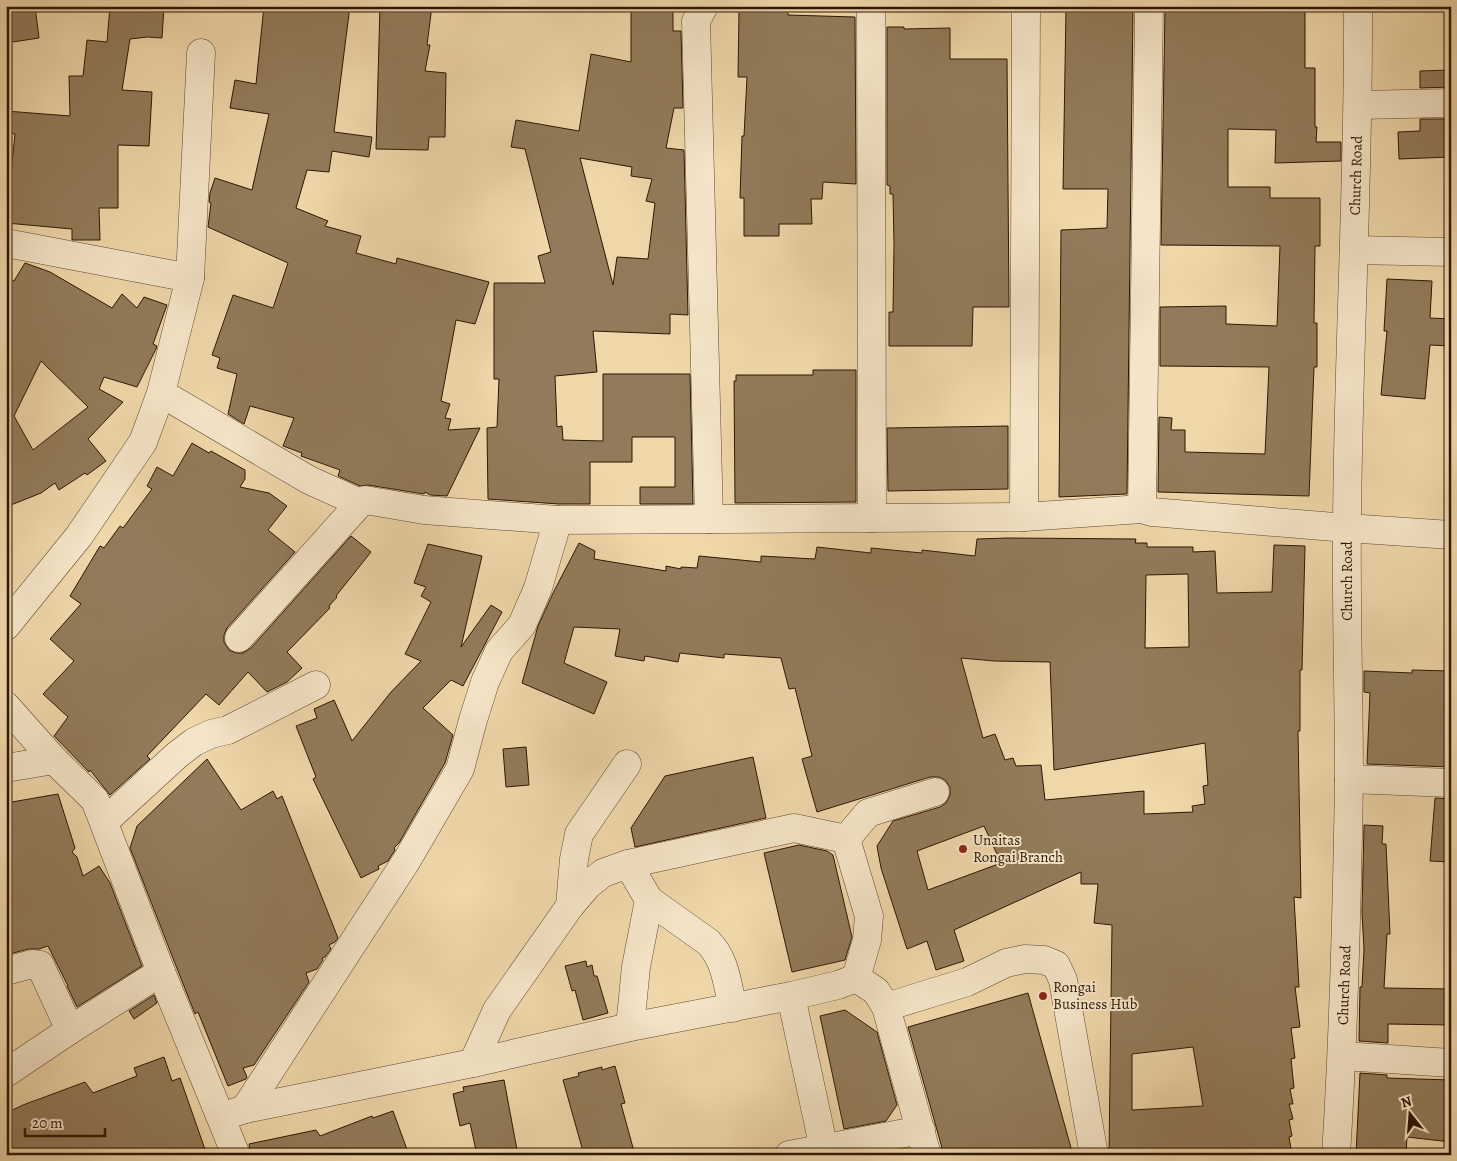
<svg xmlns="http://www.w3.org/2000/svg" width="1457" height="1161" viewBox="0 0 1457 1161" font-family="Alegreya,serif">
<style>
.building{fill:#927b5a;stroke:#2c1704;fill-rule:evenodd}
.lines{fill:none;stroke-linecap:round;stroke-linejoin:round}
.minor-casing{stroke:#5d472e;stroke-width:29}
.minor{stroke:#f5e5c8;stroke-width:28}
.poi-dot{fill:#8f2418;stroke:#f5e5c8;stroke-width:2}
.labels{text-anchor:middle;stroke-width:4;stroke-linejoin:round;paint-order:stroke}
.street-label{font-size:15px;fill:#2c1704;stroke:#f5e5c8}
.poi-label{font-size:15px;fill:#2c1704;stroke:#f5e5c8;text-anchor:start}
</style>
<rect width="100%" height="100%" fill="#f0d7aa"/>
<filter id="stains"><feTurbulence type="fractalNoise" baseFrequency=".004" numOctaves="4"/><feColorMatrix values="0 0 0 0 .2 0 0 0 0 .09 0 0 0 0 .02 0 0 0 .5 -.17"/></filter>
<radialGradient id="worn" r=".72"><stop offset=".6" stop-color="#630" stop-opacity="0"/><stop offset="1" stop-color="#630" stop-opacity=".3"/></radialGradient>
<path class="building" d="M6 6H35L39 38 6 43Z
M110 6H164L162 38 147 37 130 39 122 90 152 92 149 146 118 145V208H99L100 240H72V229L6 223 15 134 6 133V111L70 116 69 76H83L87 40 107 42Z
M264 6H350L334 132 372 137 369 157 332 151 329 172 307 170 296 208 328 221 325 226 361 236 356 253 396 264 397 258 489 282 475 324 456 320 441 401 450 404 445 418 451 419 448 430 480 428 447 496 430 495 425 492 424 494 368 485 360 486 338 476 340 470 301 456 302 453 283 446 294 418 250 406 244 424 228 414 237 374 217 368 220 358 212 355 233 295 273 308 288 263 208 227 211 203 209 202 210 193 215 178 252 190 269 114 230 108 235 80 256 84Z
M380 6H432L427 45H430L425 71 446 73 445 137H429L428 150 376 149Z
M631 6H673V31H681L683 108H674L666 148 684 150 688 315 670 314V334L593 331 597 372 555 376 557 427 562 426 563 440 603 441V374H690L693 504H640V487H675V437H632V462H590V504H559L488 499 487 428 497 427 499 379H494V283H545L538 256 551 252 525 149 511 147 516 120 579 131 591 54 631 62ZM580 158 632 167 631 176 652 179 646 201 655 203 648 259 617 257 613 285Z
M1066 8H1133L1127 494 1059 497 1061 230 1107 228 1108 189H1063Z
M1165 9 1305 10V68H1315V127H1317L1316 142H1341V161L1275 163 1276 130 1228 129V187H1270V198H1320V246H1315L1314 323H1317V367H1314L1309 496 1158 492 1159 417 1172 418 1171 430H1185V452L1265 454 1269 367 1160 366V307L1226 306V324L1277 326 1280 246 1161 245Z
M788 10V15L855 17 856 184 823 182 822 199H811L812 224H779V236H744V198H740L742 136H744L747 77H738L739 11Z
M887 27H904V29L950 28V59H1007L1009 307H973L972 346H889V312H893L894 244 893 194H890V186L887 185Z
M1451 70V87L1420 88V71Z
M1420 119H1451V157L1399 159 1398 132 1420 131Z
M25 263 50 272 112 308 122 294 137 308 144 297 167 305 153 344 157 346 156 349 137 387 104 377 99 389 123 402 88 439 106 461 87 475 85 473 59 490 55 483 41 493 6 507V277L14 281ZM41 361 88 407 33 450 14 416Z
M1387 279 1432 281 1430 318 1451 319V346L1430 345 1425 399 1381 395 1387 331H1384Z
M813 370H856V502L735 503 734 381H736V375H813Z
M1008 426V489L888 491 887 428Z
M192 443 209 453 211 451 245 470V479L240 487 269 493 287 506 268 530 295 552 227 628 224 635V642L229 650 236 653H243L251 648 351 536 371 552 336 596 337 597 329 606 330 608 287 652 302 668 287 682 267 692 248 672 219 705 206 694 147 756 150 759 110 795 90 770 89 772 54 736 68 717 43 694 74 661 50 639 81 604 70 596 100 546 104 548 120 526 123 528 152 489 147 486 157 467 173 476Z
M1007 538 1136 539 1135 543H1147V547H1193V552L1215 551 1217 593 1272 592 1274 545 1305 546 1302 670H1300V731H1298L1301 898 1294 897 1299 987H1295L1300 1027 1291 1028 1295 1058 1291 1059 1294 1088 1290 1089 1293 1104H1289L1293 1119 1289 1120 1292 1136 1289 1137 1291 1149 1259 1155H1109L1112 925 1094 923 1098 884H1081V872L954 930 964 961 936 970 927 941 907 949 881 868 877 846 893 821 940 807 946 803 950 795V787L945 780 939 777H930L817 812 802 759 812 756 795 688 789 689 781 658 724 654V658L680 653 678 662 645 656 644 661 615 656 620 629 574 627 564 663 607 682 594 714 522 683 538 626 554 591 579 543 595 551 594 559 666 571V566L681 569V567L697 568 699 556 761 562V556L815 559 817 547 871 553V548L922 553V550L975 556 977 539ZM1188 574 1189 647 1145 648 1146 575ZM961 658 994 661 1050 662 1054 770 1205 743 1208 785 1203 786 1205 804 1192 806 1193 812 1144 814V791L1045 800 1041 765 1016 766 1013 758 1005 760 995 734 983 738ZM984 826 1001 863 928 890 917 851ZM1193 1047 1203 1106 1132 1110V1054Z
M428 544 482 556 461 647 491 605 502 612 463 686 451 680 423 708 453 735 445 763 399 843 394 848 395 850 388 861 378 866 379 869 361 878 313 779 316 777 296 726 317 718 314 709 334 700 352 741 391 692 421 661 405 654 431 602 421 596 426 587 414 583Z
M1412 670 1451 671V767L1367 764 1370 693 1364 692V671L1412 673Z
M526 747 529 785 506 787 503 749Z
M753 757 766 818 635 847 631 828 665 776Z
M207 759 241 810 273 791 277 799 282 796 338 938 335 942 329 945 331 949 325 957 322 958 323 960 317 969 306 973 309 982 254 1065 243 1068 247 1077 246 1079 228 1086 198 1012 195 1014 176 966 130 848 137 826Z
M58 794 75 848 72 852 77 857 83 876 99 866 110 883 142 966 77 1007 67 986H68L48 946 39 949H28L6 955V803Z
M1435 798 1451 799V862L1430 861Z
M1364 825 1383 826 1382 844H1386L1390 934H1387L1384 988 1451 989V1025L1388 1024V1043L1359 1041 1360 987H1362L1364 949 1362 912Z
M799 845 827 851 833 855 852 937 845 960 792 972 764 853Z
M586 961 587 967 592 965 594 976H597L608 1013 583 1020 575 990 572 991 565 966Z
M1028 993 1073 1155H944L908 1027Z
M154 995 157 1003 134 1019 129 1011Z
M845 1010 877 1032 897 1105 886 1121 844 1129 820 1016Z
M164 1057 172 1081 180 1078 207 1155H6V1113L23 1105 85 1082 93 1093 137 1076 134 1068Z
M615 1066 625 1103 621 1104 635 1155H584L563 1080 579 1076 578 1073 602 1067V1070Z
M1360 1073 1387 1075V1078L1451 1080V1142L1407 1137 1406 1155H1356Z
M504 1080 518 1155H477L470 1123 460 1126 453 1094 464 1091 463 1087Z
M393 1111 409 1155H251L249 1144 316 1130 320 1136 372 1116 373 1118Z"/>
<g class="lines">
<defs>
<g id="minor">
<path d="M704 6 696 21 709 519"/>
<path d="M871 6 872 518"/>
<path d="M1359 105 1451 103"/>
<path d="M6 243 190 278"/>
<path d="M1354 250 1451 252"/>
<path d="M161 393 309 480 360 503 365 500 424 510 558 520 1024 517 1142 509 1152 512 1347 528 1451 535"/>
<path d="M1142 509 1149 6"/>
<path d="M1024 517 1026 6"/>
<path d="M6 626 79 536 143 442 161 393 190 278 201 53"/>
<path d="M239 638 360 503"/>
<path d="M6 706 54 760 95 800 161 972 236 1155"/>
<path d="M6 768 54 760"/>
<path d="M1349 779 1451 783"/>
<path d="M104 822 177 755 194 742 211 734 228 730 316 685"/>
<path d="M846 839 869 916 867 940 856 978"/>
<path d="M628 864 649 900 636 967 630 1027"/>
<path d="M649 900 708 942C726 960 727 984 733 1008"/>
<path d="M570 906 574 859 579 834 627 764"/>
<path d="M6 971 32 964 40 965 70 1030"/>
<path d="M791 996 824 1149"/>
<path d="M886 1007 967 982 1006 963 1025 959 1044 960 1056 965 1063 980 1094 1155"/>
<path d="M1342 1056 1451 1063"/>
<path d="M473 1063 497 1010 570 906 588 885 603 873 628 864 794 828 846 839 868 813 935 792"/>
<path d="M6 1073 70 1030 161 972"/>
<path d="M245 1109 407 860 460 769 473 720 485 682 499 651 522 625 538 588 558 520"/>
<path d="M221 1117 245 1109 473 1063 630 1027 791 996 838 985 856 978 876 991 886 1007 927 1155"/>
<path d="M789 1155 921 1130"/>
<path id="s1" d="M1336 1155C1344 1030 1347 905 1349 780 1349 695 1346 610 1347 526 1348 352 1359 180 1358 6"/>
</g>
</defs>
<use href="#minor" class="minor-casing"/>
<use href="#minor" class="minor"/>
</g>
<g class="poi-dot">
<circle cx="963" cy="849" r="5"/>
<circle cx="1043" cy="996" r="5"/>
</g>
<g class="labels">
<g class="street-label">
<text dy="5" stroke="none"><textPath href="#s1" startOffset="980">Church Road</textPath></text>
<text transform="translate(1347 581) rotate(-90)" y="5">Church Road</text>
<text dy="5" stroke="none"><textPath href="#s1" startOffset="170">Church Road</textPath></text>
</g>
<g class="poi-label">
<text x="973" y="845">Unaitas<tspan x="973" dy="17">Rongai Branch</tspan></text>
<text x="1053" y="992">Rongai<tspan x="1053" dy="17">Business Hub</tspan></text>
</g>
</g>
<rect width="1457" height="1161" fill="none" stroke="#f0d7aa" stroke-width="25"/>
<rect x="8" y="8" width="1442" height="1146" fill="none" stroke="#2c1704" stroke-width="2.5"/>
<rect x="12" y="12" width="1432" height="1136" fill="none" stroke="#2c1704"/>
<g transform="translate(1410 1114) rotate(343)" stroke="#f5e5c8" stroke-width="4" paint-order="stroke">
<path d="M0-4L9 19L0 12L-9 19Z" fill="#2c1704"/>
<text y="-8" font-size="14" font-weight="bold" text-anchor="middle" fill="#2c1704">N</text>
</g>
<path d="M25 1128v8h80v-8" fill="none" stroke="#2c1704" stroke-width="2.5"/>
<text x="32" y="1128" font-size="15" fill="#2c1704" stroke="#f5e5c8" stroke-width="4" paint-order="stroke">20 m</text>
<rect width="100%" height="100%" filter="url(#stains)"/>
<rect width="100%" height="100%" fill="url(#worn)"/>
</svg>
